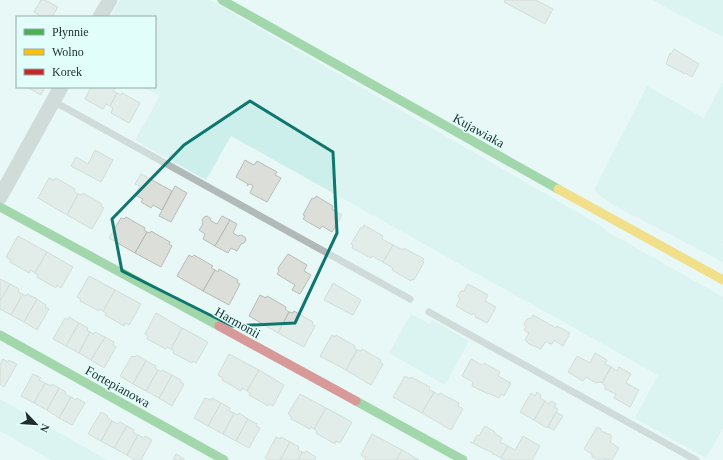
<svg xmlns="http://www.w3.org/2000/svg" width="723" height="460" viewBox="0 0 723 460" font-family="'Times New Roman',serif">
<style>
.green{fill:#ccefec}
.building{fill:#dbded9;stroke:#b9bcb7}
.lines{fill:none;stroke-linecap:round;stroke-linejoin:round}
.lane{stroke:#b1bab9;stroke-width:7}
.street{stroke:#b1bab9;stroke-width:15}
.fast{stroke:#4caf50;stroke-width:9}
.slow{stroke:#ffc107;stroke-width:9}
.jam{stroke:#c62828;stroke-width:9}
.marked{fill:none;stroke:#0f766e;stroke-width:3;stroke-linejoin:round}
.labels{text-anchor:middle;stroke-width:3;stroke-linejoin:round;paint-order:stroke}
.street-label{font-size:13px;fill:#1f2d2c;stroke:#e1fefb}
</style>
<rect width="100%" height="100%" fill="#e7f8f6"/>
<path class="green" d="M120 0H210L603 227 606 231 723 297V428L706 458 635 418 658 375 231 136 206 180 135 140 160 96 143 87H155V17H111Z
M653 0H723V37L661 5Z
M723 82V242L722 245 723 246V262L615 206 599 195 594 190 647 86 704 118Z
M411 314 430 324 432 320 469 341 445 385 389 353Z
M0 399 107 460H51L0 431Z"/>
<path class="building" d="M41 0H45L58 7 52 17H42L34 12Z
M505 0H536L553 9 545 24 504 2Z
M674 49 699 64 692 77 685 73V74L666 64 670 53 671 54Z
M27 87H45L41 95Z
M91 87H112L115 88 113 91 117 93 110 106 106 104 103 109 85 99Z
M117 93 121 95 122 93 140 103 129 123 111 113 113 108 110 106Z
M95 150 113 160 101 182 71 166 76 157 88 164Z
M245 160 254 165 257 161 277 172 275 175 281 178 267 202 250 193 253 186 250 184 247 186 248 184 236 177Z
M141 174 172 191 162 210 153 205 151 208 141 202 143 199 135 195 140 186 135 184Z
M49 178 54 180 56 178 75 189 74 191 78 194 67 215 38 198Z
M175 186 187 193 171 222 159 216Z
M83 193 102 204 101 206 104 208 92 229 67 215 78 194 82 195Z
M316 196 333 206 332 209 342 215 332 232 322 226 320 229 303 219 305 216 303 215 312 198 314 199Z
M207 216 210 218 211 221 217 224 222 216 230 220 215 246 203 239 205 234 199 230 203 224 202 220 204 217Z
M126 217 145 228 144 230 147 232 135 253 109 238 121 218 124 219Z
M230 220 237 224 233 233 238 236 241 235 245 237 246 240 244 243 241 244 237 251 231 248 228 253 215 246Z
M364 225 383 236 382 239 393 245 383 262 372 256 371 258 352 248 353 245 351 244 361 227 363 228Z
M151 231 170 242 169 244 172 246 161 267 135 253 147 232 150 233Z
M18 236 47 252 35 273 30 270 29 273 10 262 11 260 6 257Z
M393 245 403 250 404 248 424 259 422 261 424 262 414 280 412 279 411 281 392 270 393 268 383 262Z
M47 252 73 267 61 288 57 285 56 288 37 277 38 275 35 273Z
M288 254 307 265 304 271 311 275 300 294 292 290 295 285 277 274 279 271 278 268Z
M189 255 192 257 194 255 213 266 211 268 215 270 203 291 177 276Z
M219 269 238 280 237 282 240 284 229 305 203 291 215 270 218 272Z
M89 276 115 290 103 311 100 309 99 311 80 301 81 299 77 297Z
M0 279 10 284 0 301Z
M333 283 361 300 353 315 324 300Z
M10 284 19 289 18 292 23 294 11 315 0 309V301Z
M468 284 488 295 485 301 496 307 487 323 475 317 476 315 473 313 472 315 456 306 460 299 458 296 461 291H464Z
M115 290 141 304 129 325 125 323 124 326 105 315 106 313 103 311Z
M23 294 26 296 27 294 37 299 24 322 11 315Z
M260 295 266 298 267 296 286 307 285 309 289 312 278 333 249 316Z
M37 299 46 305 45 307 49 309 37 330 24 322Z
M294 311 313 322 312 324 315 326 304 347 278 333 289 312 293 313Z
M156 313 182 328 171 349 167 347 166 349 147 339 148 336 145 334Z
M533 315 556 328 557 326 570 333 563 346 554 340 552 344 545 342 541 349 529 344 525 340 529 333 524 330 526 327 524 324 527 319 531 318Z
M69 317 79 323 66 346 53 339 65 318 68 320Z
M79 323 88 328 87 330 90 332 79 353 66 346Z
M182 328 208 342 196 363 193 361 192 363 173 353 174 351 171 349Z
M90 332 94 334 95 332 105 337 91 360 79 353Z
M332 335 335 337 336 335 355 346 354 348 357 350 346 370 320 356Z
M105 337 114 342 113 345 116 347 104 368 91 360Z
M362 349 381 360 380 362 383 364 371 385 346 370 357 350 361 351Z
M595 353 607 360 605 364 611 367 602 383 599 382 596 383 586 377 583 381 568 372 577 356 590 363Z
M229 354 259 370 247 391 242 388 241 391 222 380 223 378 218 375Z
M137 355 146 361 133 384 120 376 132 356 135 357Z
M3 359 8 362 9 360 17 364 4 387 0 384V365Z
M471 359 482 365 484 363 500 372 498 376 511 383 504 396 501 394 499 398 488 393V394L472 386 473 382 462 376Z
M146 361 156 366 155 368 158 370 146 391 133 384Z
M611 367 617 371 619 367 631 374 626 383 639 390 630 407 614 398 616 394 605 389V385L602 383Z
M158 370 161 372 162 370 172 375 159 398 146 391Z
M259 370 284 385 273 406 269 404 268 406 249 395 250 393 247 391Z
M33 374 41 378 39 380 45 383 34 403 21 396Z
M172 375 181 380 180 382 184 384 172 406 159 398Z
M405 376 410 379 411 377 430 387 429 390 434 392 422 413 393 397Z
M45 383 51 386 52 384 59 388 47 410 34 403Z
M59 388 66 392 65 394 71 397 59 418 47 410Z
M434 392 439 395 440 393 459 403 458 406 463 409 451 430 422 413Z
M537 392 541 395 540 398 545 401 534 420 520 412 531 393 535 396Z
M300 394 326 408 314 429 311 427 310 429 291 419 292 417 288 414Z
M71 397 76 400 77 398 85 403 72 425 59 418Z
M205 398 211 400 212 398 221 403 208 426 194 418Z
M545 401 549 404 551 401 556 404 554 407 558 409 547 428 534 420Z
M221 403 230 408 229 411 234 413 223 434 208 426Z
M326 408 352 422 340 443 336 441 335 444 316 433 317 431 314 429Z
M101 412 108 416 107 417 112 421 101 441 88 434Z
M556 412 563 416 554 430 548 427Z
M234 413 237 415 239 413 248 419 236 441 223 434Z
M248 419 257 424 256 426 260 428 249 448 236 441Z
M112 421 118 424 120 422 127 426 114 448 101 441Z
M127 426 134 430 133 432 138 435 127 455 114 448Z
M485 426 495 432 494 433 502 438 500 442 508 446 501 458 494 454 493 455V453L470 442 473 443 477 435 479 436Z
M597 427 601 429V431L611 435V440L610 442 619 448 612 460 604 459 603 460 600 458 598 460 592 457V454L584 449Z
M372 434 402 450 396 460H365L366 458 361 455Z
M138 435 144 438 145 436 152 440 141 460H135L127 455Z
M523 436 540 446 532 460H505L501 458 508 446 515 450Z
M276 437 280 439 281 437 290 442 280 460H269L265 458Z
M290 442 299 447 298 450 302 452 298 460H280Z
M402 450 419 460H396Z
M306 451 316 457 315 460H298L302 452 305 453Z
M176 454 184 459V460H173Z"/>
<g class="lines">
<path class="lane" d="M53 101 410 299
M429 312 696 460"/>
<path class="street" d="M100 17 110 0
M0 197 61 87"/>
<path class="fast" d="M222 0 558 189
M0 207 219 326
M0 335 224 460
M356 401 463 460"/>
<path class="slow" d="M558 189 723 280"/>
<path class="jam" d="M219 326 356 401"/>
</g>
<path d="M0 0H723V460H0ZM250 101 333 152 337 233 295 323 232 326 122 271 112 219 184 145Z" fill="#e7f8f6" fill-opacity=".55" fill-rule="evenodd"/>
<path class="marked" d="M250 101 333 152 337 233 295 323 232 326 122 271 112 219 184 145Z"/>
<g class="labels">
<g class="street-label">
<text transform="translate(479 130) rotate(29)" y="5">Kujawiaka</text>
<text transform="translate(238 322) rotate(29)" y="5">Harmonii</text>
<text transform="translate(118 386) rotate(29)" y="5">Fortepianowa</text>
</g>
</g>
<rect x="16" y="16" width="140" height="72" fill="#e1fefb" stroke="#93aaa8"/>
<rect x="24" y="29" width="20" height="6" fill="#4caf50" stroke="#93aaa8"/>
<text x="52" y="36" font-size="12" fill="#1f2d2c">Płynnie</text>
<rect x="24" y="49" width="20" height="6" fill="#ffc107" stroke="#93aaa8"/>
<text x="52" y="56" font-size="12" fill="#1f2d2c">Wolno</text>
<rect x="24" y="69" width="20" height="6" fill="#c62828" stroke="#93aaa8"/>
<text x="52" y="76" font-size="12" fill="#1f2d2c">Korek</text>
<g transform="translate(36 424) rotate(115)" stroke="#e1fefb" stroke-width="3" paint-order="stroke">
<path d="M0-3L7 15L0 10L-7 15Z" fill="#1f2d2c"/>
<text y="-6" font-size="11" font-weight="bold" text-anchor="middle" fill="#1f2d2c">N</text>
</g>
</svg>
